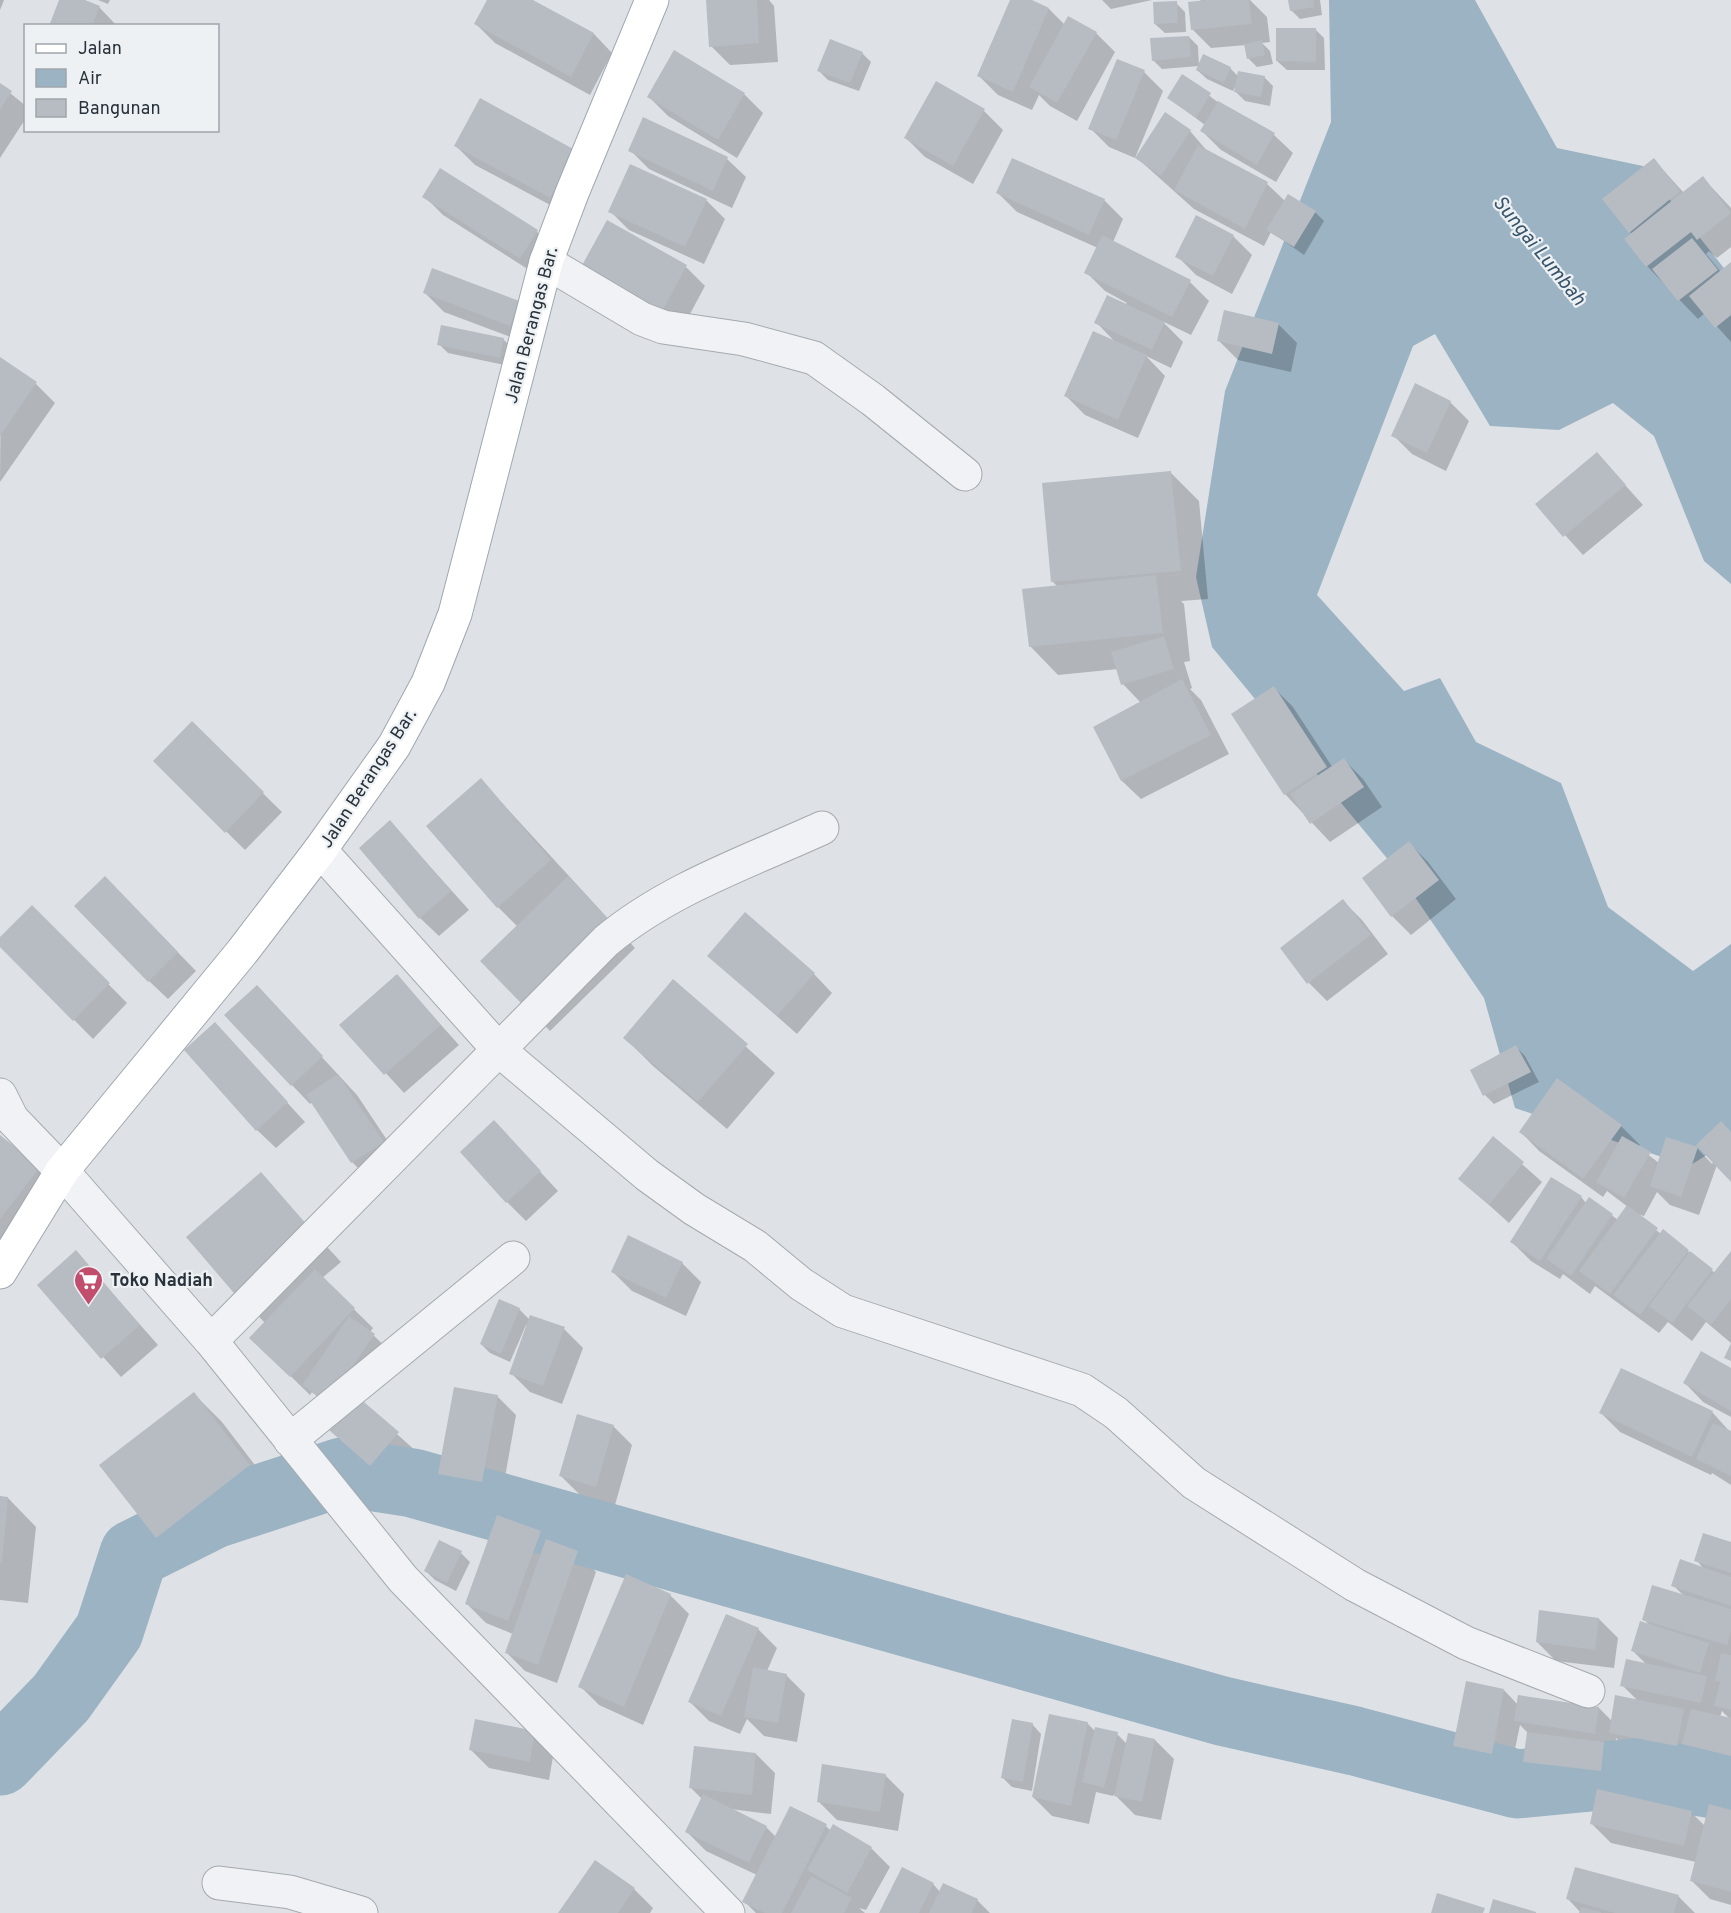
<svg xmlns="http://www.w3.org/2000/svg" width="1731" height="1913" viewBox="0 0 1731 1913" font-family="Overpass,sans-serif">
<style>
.water{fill:#9cb3c3}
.shadow{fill:#0003;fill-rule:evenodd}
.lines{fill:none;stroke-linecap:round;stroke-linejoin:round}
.river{stroke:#9cb3c3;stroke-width:69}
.building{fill:#b6bcc2}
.minor-casing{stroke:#a4aaaf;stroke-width:35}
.major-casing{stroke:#9fa8b1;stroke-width:35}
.minor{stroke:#f0f2f5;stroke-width:33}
.major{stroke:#fff;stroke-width:33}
.labels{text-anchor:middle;stroke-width:4.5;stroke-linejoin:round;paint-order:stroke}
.street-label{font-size:18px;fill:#29323b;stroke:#edf1f4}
.poi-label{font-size:18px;font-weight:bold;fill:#29323b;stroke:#edf1f4;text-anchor:start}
.water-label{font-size:20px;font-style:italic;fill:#37546b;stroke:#edf1f4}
</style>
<rect width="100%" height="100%" fill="#dee2e6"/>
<path class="water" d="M1329 0H1475L1557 148 1643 166 1731 277V584L1704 561 1654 436 1613 403 1559 430 1490 426 1435 334 1413 346 1317 595 1404 691 1440 678 1476 742 1561 783 1608 907 1693 971 1731 944V1140L1689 1166 1515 1108 1484 998 1395 868 1212 647 1196 577 1225 391 1331 122Z"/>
<path class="shadow" d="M0 0H4L0 10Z
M60 0H81L99 7 117 26H50Z
M98 0H110L108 4Z
M489 0H530L594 34 612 53 590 95 495 43 476 24Z
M708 0H769L774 6 778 62 730 65 711 46Z
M1011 0H1028L1049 9 1065 25 1096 33 1115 52 1077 121 1050 106 1039 95 1032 110 998 95 979 76Z
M1102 0H1152L1111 9Z
M1200 0H1250L1267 17 1270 42 1262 43 1270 51 1273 64 1257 67 1248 58 1246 45 1211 48 1192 29 1202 2Z
M1290 0H1320L1322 15 1300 19 1291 10Z
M1176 3 1185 12 1186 32 1165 33 1155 24Z
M1315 29 1324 38 1325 70H1287L1277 61Z
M1189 37 1198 46 1199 66 1230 68 1239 77H1264L1273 86 1270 106 1245 101 1236 92V85L1233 91 1207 79 1197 70 1199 66 1162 69 1153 60Z
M675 52 744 94 763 113 737 158 668 116 649 97Z
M862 53 871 62 859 91 828 80 819 71Z
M1144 72 1163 91 1135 158 1109 147 1090 128Z
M1183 76 1219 103 1274 135 1293 153 1276 182 1221 150 1202 131 1205 125 1169 98Z
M936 83 984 111 1003 130 973 184 925 157 906 138Z
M0 85 26 106V118L0 158Z
M1190 131 1208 152 1267 184 1285 201 1315 212 1324 221 1304 255 1271 232 1264 246 1194 209 1137 158Z
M456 146 574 151 569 215 475 165Z
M630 150 727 159 746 177 732 208 649 169Z
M1654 160 1684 193 1703 178 1731 208V247L1717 258 1709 251 1706 254 1721 272 1731 264V342L1705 313 1698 319 1647 266 1626 239 1632 234 1630 232Z
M440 170 537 232 556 251 540 277 443 215 424 196Z
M998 193 1104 200 1123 219 1113 242 1190 282 1209 301 1191 335 1162 321 1183 342 1171 368 1146 356 1165 376 1138 438 1085 415 1066 396 1116 343 1096 322 1127 303 1105 291 1086 272 1098 248 1017 212Z
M706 200 725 219 704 264 629 230 610 211Z
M608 222 686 267 705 286 676 340Z
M1233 236 1252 255 1232 294 1196 275 1177 256Z
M425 293 518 303 537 322 529 344 444 312Z
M1278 324 1297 343 1291 372 1238 360 1219 341Z
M503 339 512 348 509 366 448 353 439 344Z
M1 359 36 384 55 403 0 482Z
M1450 402 1469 421 1446 471 1412 454 1393 435Z
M1597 454 1643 505 1583 555 1537 504Z
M1171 473 1199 501 1208 599 1181 601 1184 604 1190 661 1184 662 1192 688 1190 689 1201 700 1229 754 1141 799 1122 781 1095 727 1141 703 1123 684 1118 669 1058 675 1030 646 1057 586 1053 582Z
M1274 688 1293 707 1333 768 1344 760 1363 779 1382 807 1330 842 1285 794Z
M192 724 282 812 245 850 155 761Z
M481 780 635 948 550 1031 482 961 518 927 498 907Z
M390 822 469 910 439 936 420 918Z
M1409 843 1428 862 1456 899 1411 935 1392 916Z
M124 897 196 971 168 999 149 981Z
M1343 901 1362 920 1388 954 1327 1001 1309 983Z
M32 907 127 1003 93 1039 0 945V940Z
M709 956 814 974 832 993 797 1034Z
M397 976 459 1045 404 1093 342 1025Z
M673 981 775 1073 727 1129 653 1066 625 1038Z
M257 987 357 1095 401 1161 371 1181 352 1162 312 1102 310 1104 292 1085Z
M215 1024 305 1122 276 1148 257 1130Z
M1516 1047 1525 1056 1539 1082 1494 1104 1485 1095 1472 1070Z
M494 1122 558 1191 526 1221 507 1202Z
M1621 1126 1640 1145 1638 1147 1659 1163 1697 1148 1712 1164 1731 1134V1180L1717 1165 1699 1215 1670 1205 1657 1192 1644 1216 1635 1213 1661 1234 1663 1231 1715 1273 1731 1254V1343L1706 1322 1692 1341 1668 1322 1659 1333 1595 1286 1590 1294 1563 1274 1560 1279 1531 1261 1512 1242 1581 1197 1586 1203 1590 1199 1618 1220 1628 1207 1607 1191 1603 1197 1539 1151 1521 1132Z
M0 1137 58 1187 0 1241Z
M1493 1138 1542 1182 1509 1223 1460 1179Z
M260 1174 341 1262 322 1278 373 1328 370 1332 393 1354 360 1401 417 1452 390 1484 331 1430 342 1417 312 1392 310 1395 270 1356 265 1323 240 1297Z
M76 1252 158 1345 121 1377 39 1285Z
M682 1263 701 1282 686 1316 632 1291 613 1272Z
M519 1309 530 1320 564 1329 583 1348 562 1404 530 1392 511 1373 528 1326 526 1325 510 1362 490 1353 481 1344Z
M1731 1370V1417L1703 1402 1685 1383Z
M194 1394 222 1422 277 1494 185 1565 157 1537Z
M497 1396 516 1415 501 1500 459 1493 440 1474Z
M1712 1412 1731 1433V1485L1712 1473 1711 1475 1620 1432 1601 1413Z
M613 1426 632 1445 615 1505 580 1495 561 1476Z
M0 1497 8 1498 36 1527 28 1603 0 1600Z
M540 1532 550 1542 578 1553 596 1572 557 1683 525 1671 506 1652 513 1634 486 1623 467 1604Z
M1731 1544V1770L1703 1763 1697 1757 1696 1764 1629 1751 1616 1738 1614 1753 1622 1762 1619 1789 1544 1780 1525 1761 1528 1733 1520 1725 1510 1773 1473 1765 1454 1746 1504 1690 1518 1705 1599 1708 1612 1721 1638 1701 1622 1685 1647 1665 1632 1650 1651 1626 1644 1620 1684 1596 1673 1585 1705 1570 1696 1560ZM1722 1711 1731 1720 1720 1717Z
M461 1553 470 1562 456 1591 435 1580 426 1571Z
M670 1595 689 1614 643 1725 599 1705 580 1686Z
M1599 1619 1618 1638 1614 1668 1556 1661 1537 1642Z
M758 1629 777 1648 767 1671 786 1675 805 1694 797 1742 764 1736 747 1719 740 1734 709 1721 690 1702Z
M1087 1723 1096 1732 1117 1734 1127 1744 1129 1735 1155 1740 1174 1759 1161 1820 1135 1815 1114 1794 1113 1796 1096 1792 1089 1824 1052 1816 1033 1797Z
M1032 1724 1041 1734 1032 1791 1012 1787 1003 1778Z
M535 1732 554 1751 549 1780 489 1768 470 1749Z
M756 1754 775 1773 771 1814 730 1809 766 1827 776 1837 826 1826 831 1831 833 1826 871 1848 890 1867 866 1910 859 1908 865 1913H756L744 1901 757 1875 706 1851 687 1832 702 1799 691 1788Z
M885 1775 904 1794 898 1831 837 1820 818 1801Z
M1691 1812 1705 1826 1731 1812V1905L1710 1899 1691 1880 1696 1862 1611 1843 1592 1824Z
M595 1862 634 1889 653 1908 650 1913H560Z
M933 1884 940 1892 977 1900 990 1913H881Z
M1678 1896 1695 1913H1581L1568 1899Z"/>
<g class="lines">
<path class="river" d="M0 1761 61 1698 109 1631 134 1554 214 1514 342 1472 413 1483 1222 1711 1355 1741 1517 1784 1643 1772 1731 1787"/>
</g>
<path class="building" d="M59 0H85L100 6 92 26H49Z
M487 0H533L594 33 571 77 474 24Z
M706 0H757L759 43 709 47Z
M1010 0H1032L1049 8 1013 92 977 76Z
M1207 0H1249L1252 24 1191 30 1188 2Z
M1288 0H1313L1314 7 1290 11Z
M1177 1 1178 23 1154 24 1153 2Z
M1068 16 1097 32 1057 103 1029 87Z
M1276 28H1316V62L1276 61Z
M1189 36 1191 57 1152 61 1150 38Z
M830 39 863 52 850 83 817 71Z
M1262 40 1265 55 1247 59 1244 44Z
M674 50 745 93 718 140 647 97Z
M1203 54 1231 67 1224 83 1196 70Z
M1117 59 1145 70 1116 140 1088 129Z
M1238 71 1265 76 1261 97 1234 92Z
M1182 74 1211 93 1196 118 1167 98Z
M936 81 985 109 953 166 904 138Z
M0 83 12 91 0 110Z
M480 98 575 150 550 198 454 146Z
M1218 101 1275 133 1257 165 1200 131Z
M1165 112 1191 130 1161 176 1135 158Z
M643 117 728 157 713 191 628 151Z
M1198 145 1268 182 1245 229 1174 190Z
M1012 158 1105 199 1089 235 996 193Z
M1654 158 1680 191 1629 233 1602 199Z
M630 164 707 199 685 247 608 212Z
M440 168 538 230 520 259 422 197Z
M1703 176 1731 213 1697 240 1691 232 1646 267 1624 239Z
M1288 194 1316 211 1294 247 1266 230Z
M1196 215 1234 235 1213 276 1175 257Z
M607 220 687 265 656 323 575 278Z
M1102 235 1191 280 1172 317 1084 273Z
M1692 238 1718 270 1678 301 1652 269Z
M1731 262V315L1715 328 1689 296Z
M432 268 519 301 510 326 423 293Z
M1107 295 1165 322 1152 350 1094 323Z
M1224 310 1279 323 1272 354 1217 341Z
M441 325 504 338 500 358 437 345Z
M1093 331 1147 355 1118 420 1064 396Z
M0 357 37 382 0 436Z
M1415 383 1451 401 1427 453 1391 436Z
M1597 452 1626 485 1563 537 1535 504Z
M1171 471 1181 571 1051 582 1042 483Z
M1156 575 1163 633 1029 647 1022 589Z
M1164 636 1174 669 1121 685 1111 652Z
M1182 679 1211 735 1121 781 1093 727Z
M1274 686 1327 767 1284 795 1231 714Z
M192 721 264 792 225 833 153 761Z
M1344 758 1364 787 1310 824 1290 794Z
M481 778 551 860 497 908 426 826Z
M390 820 451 891 419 919 359 848Z
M1409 841 1439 880 1391 917 1362 878Z
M105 876 178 952 148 982 74 906Z
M568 876 608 919 521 1003 480 961Z
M1343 899 1371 935 1307 984 1280 948Z
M32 905 110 983 73 1021 0 947V937Z
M745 912 815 973 777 1016 707 956Z
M397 974 441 1025 384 1075 339 1025Z
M673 979 748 1044 698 1102 623 1038Z
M257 985 323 1056 291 1086 224 1015Z
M215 1022 288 1102 256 1131 184 1050Z
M1516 1045 1531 1072 1483 1096 1470 1070Z
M338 1074 384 1142 351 1163 306 1095Z
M1557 1078 1622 1125 1583 1179 1519 1132Z
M494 1120 541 1171 506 1203 460 1152Z
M1721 1121 1731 1132V1182L1696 1145Z
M0 1135 40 1167 0 1219Z
M1493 1136 1524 1162 1489 1205 1458 1179Z
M1622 1136 1651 1152 1624 1198 1596 1182Z
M1666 1137 1698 1147 1681 1197 1650 1186Z
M261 1172 314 1233 239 1299 186 1237Z
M1551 1177 1582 1196 1540 1261 1510 1242Z
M1589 1197 1613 1214 1571 1276 1546 1259Z
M1627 1205 1658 1228 1610 1294 1579 1271Z
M1663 1229 1689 1250 1640 1315 1613 1295Z
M628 1235 683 1262 666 1298 611 1272Z
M76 1250 140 1325 101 1359 37 1285Z
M1690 1251 1713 1269 1672 1323 1649 1306Z
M1731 1251V1299L1711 1325 1687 1306Z
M315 1269 355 1308 290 1377 249 1338Z
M499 1299 520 1308 501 1354 480 1344Z
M530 1315 565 1327 543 1386 509 1374Z
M349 1316 375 1334 327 1403 302 1385Z
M1731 1343V1361L1724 1358Z
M1701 1351 1731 1368V1411L1683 1383Z
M1621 1368 1713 1411 1692 1457 1599 1413Z
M454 1387 498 1395 482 1482 438 1474Z
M194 1392 250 1465 156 1538 99 1465Z
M358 1397 399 1432 370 1466 329 1430Z
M577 1414 614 1425 596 1487 559 1476Z
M1713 1423 1731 1431V1476L1696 1459Z
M0 1496 8 1497 2 1563H0Z
M497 1515 541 1531 508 1621 465 1604Z
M1703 1533 1731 1542V1573L1694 1561Z
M546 1539 578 1551 538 1665 505 1653Z
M439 1540 462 1551 447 1583 424 1571Z
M1680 1559 1731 1577V1606L1671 1586Z
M626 1574 671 1594 624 1707 578 1687Z
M1652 1585 1731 1609V1631L1727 1645 1642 1620Z
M1539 1610 1599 1618 1595 1650 1536 1642Z
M726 1614 759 1628 721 1716 688 1702Z
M1640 1621 1709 1643 1700 1673 1631 1651Z
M1721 1653 1731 1655V1710L1714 1706 1720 1682 1715 1681Z
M1626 1659 1707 1676 1701 1703 1620 1686Z
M753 1667 787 1674 778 1723 744 1717Z
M1466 1681 1504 1689 1492 1754 1453 1746Z
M1518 1695 1599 1707 1595 1734 1514 1721Z
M1615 1695 1684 1709 1677 1746 1609 1733Z
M1691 1709 1731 1718V1756L1682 1744Z
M1049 1714 1088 1722 1071 1806 1032 1797Z
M475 1719 535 1731 530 1762 469 1750Z
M1012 1719 1033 1723 1023 1782 1001 1778Z
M1095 1727 1118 1732 1104 1788 1082 1782Z
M1527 1732 1604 1742 1601 1771 1523 1762Z
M1128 1733 1155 1739 1142 1802 1114 1796Z
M694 1746 756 1753 752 1795 689 1788Z
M822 1764 886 1774 880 1812 817 1802Z
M1597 1789 1692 1811 1684 1846 1590 1824Z
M703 1794 767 1826 749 1863 685 1832Z
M1709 1804 1731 1810V1892L1690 1881Z
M790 1806 827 1824 782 1913H765L742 1902Z
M833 1824 872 1847 847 1893 807 1870Z
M595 1860 635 1888 618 1913H558Z
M902 1867 934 1883 919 1913H879Z
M1575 1867 1679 1895 1674 1913H1615L1566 1899Z
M811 1876 852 1898 844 1913H791Z
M943 1883 978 1899 972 1913H929Z
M1437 1893 1485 1908 1483 1913H1431Z
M1493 1899 1536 1912V1913H1489Z
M1581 1907 1601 1912V1913H1579Z"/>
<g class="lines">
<defs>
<path id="minor" d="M546 262 642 319 663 327 744 339 814 358 873 400 965 474
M320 850 499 1050 647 1175 694 1209 755 1246 801 1284 843 1311 1082 1390 1116 1413 1194 1483 1355 1585 1466 1643 1588 1691
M0 1095 12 1119 62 1171 211 1341 403 1579 728 1913
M211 1341 606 941C668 889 750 861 822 828
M290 1440 513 1258
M219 1883 290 1892 361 1913"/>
<path id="major" d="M0 1272 62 1171 242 952 320 850 394 746 428 683 455 614 546 262 572 193 652 0"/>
</defs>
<use href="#minor" class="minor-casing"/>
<use href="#major" class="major-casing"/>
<use href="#minor" class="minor"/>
<use href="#major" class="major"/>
</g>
<defs>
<symbol id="supermarket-pin" viewBox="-11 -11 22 30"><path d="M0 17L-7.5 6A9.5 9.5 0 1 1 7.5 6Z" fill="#c04e6c" stroke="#edf1f4"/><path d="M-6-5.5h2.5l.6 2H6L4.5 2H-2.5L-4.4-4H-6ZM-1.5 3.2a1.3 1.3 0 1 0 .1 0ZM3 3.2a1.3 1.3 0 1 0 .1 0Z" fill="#fff"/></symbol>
</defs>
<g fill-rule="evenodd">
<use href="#supermarket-pin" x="72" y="1264" width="33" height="45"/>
</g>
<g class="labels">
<g class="street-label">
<text transform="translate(531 325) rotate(-75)" y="6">Jalan Berangas Bar.</text>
<text transform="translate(368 778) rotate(-57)" y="6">Jalan Berangas Bar.</text>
</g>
<g class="poi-label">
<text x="110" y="1286">Toko Nadiah</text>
</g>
<g class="water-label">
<text transform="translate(1540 250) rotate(51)" y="7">Sungai Lumbah</text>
</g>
</g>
<rect x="24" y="24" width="195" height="108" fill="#edf1f4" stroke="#9fa5aa" stroke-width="1.5"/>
<rect x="36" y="44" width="30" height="9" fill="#ffffff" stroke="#9fa5aa" stroke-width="1.5"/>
<text x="78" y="54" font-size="18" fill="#29323b">Jalan</text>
<rect x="36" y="69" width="30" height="18" fill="#9cb3c3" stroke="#9fa5aa" stroke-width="1.5"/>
<text x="78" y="84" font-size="18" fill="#29323b">Air</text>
<rect x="36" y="99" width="30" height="18" fill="#b6bcc2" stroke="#9fa5aa" stroke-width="1.5"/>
<text x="78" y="114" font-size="18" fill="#29323b">Bangunan</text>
</svg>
